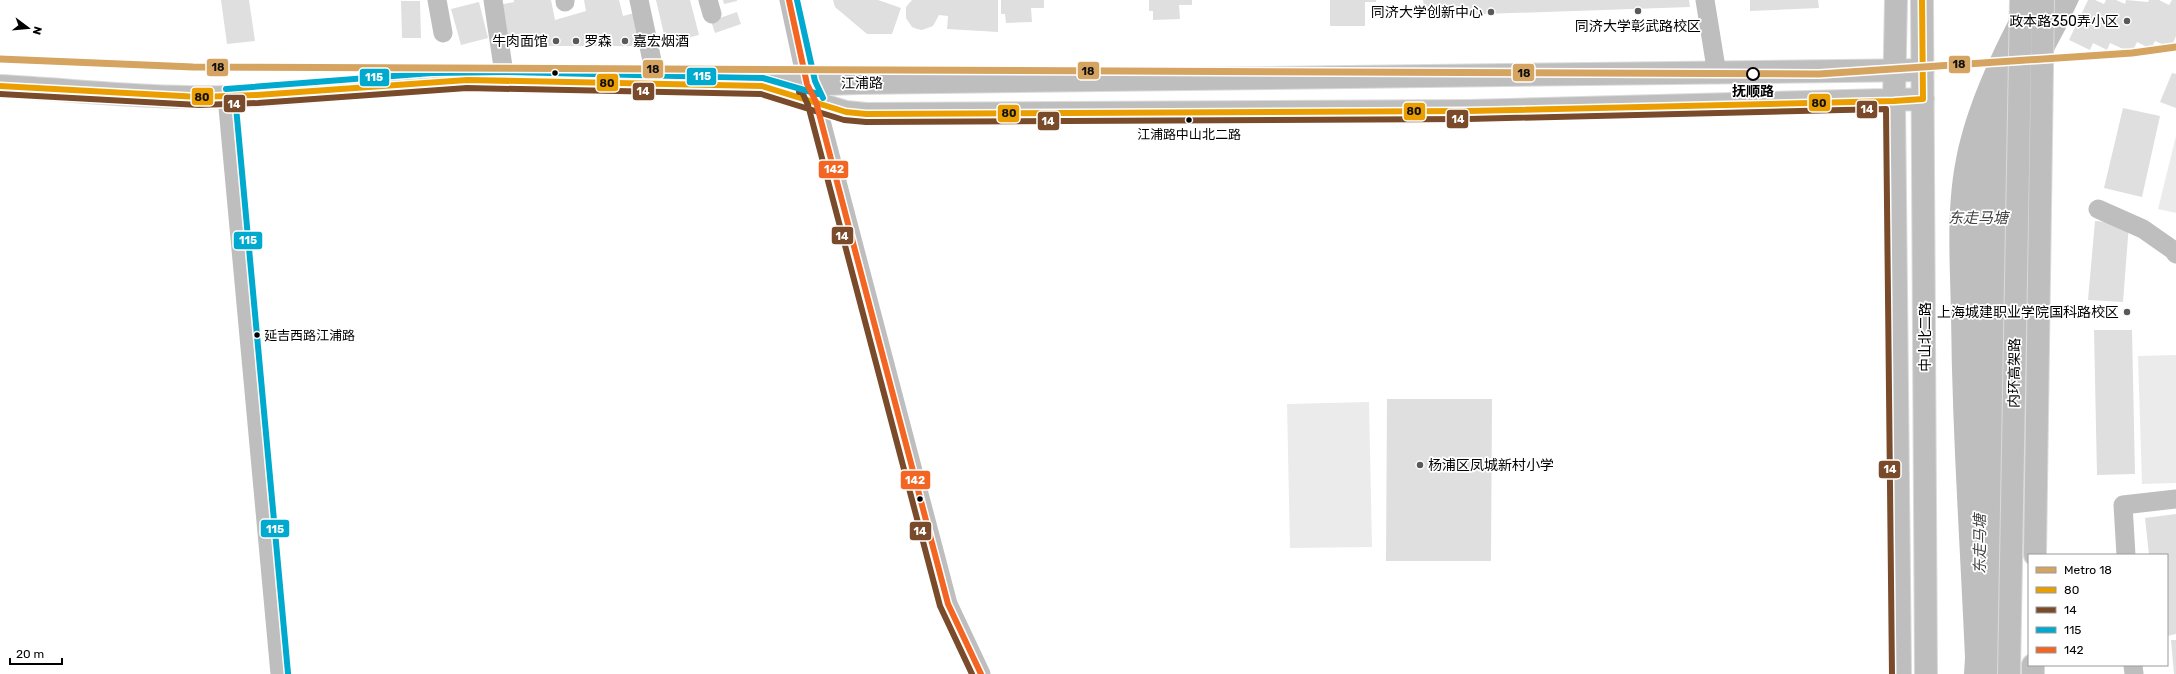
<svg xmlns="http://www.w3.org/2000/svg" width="2176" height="674" viewBox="0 0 2176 674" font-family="Rubik,'Noto Sans SC',sans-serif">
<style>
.green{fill:#ebebeb}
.water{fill:#bebebe}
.building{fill:#dfdfdf}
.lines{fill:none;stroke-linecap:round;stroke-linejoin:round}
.major-casing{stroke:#dbdbdb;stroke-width:24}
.highway-casing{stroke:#dbdbdb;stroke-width:24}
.minor{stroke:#bebebe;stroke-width:19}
.major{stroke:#bebebe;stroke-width:22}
.highway{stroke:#bebebe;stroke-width:22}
.bus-1-casing{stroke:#fff;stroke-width:9}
.bus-2-casing{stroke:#fff;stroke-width:9}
.bus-3-casing{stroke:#fff;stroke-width:9}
.bus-4-casing{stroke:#fff;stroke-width:9}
.bus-1{stroke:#eb9e00;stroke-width:6}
.bus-2{stroke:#7a4b2a;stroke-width:6}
.bus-3{stroke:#00a9ce;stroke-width:6}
.bus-4{stroke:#f26522;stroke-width:6}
.metro-1-casing{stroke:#fff;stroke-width:10}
.metro-1{stroke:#d6a461;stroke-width:7}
.poi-dot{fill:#595959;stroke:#fff;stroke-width:1.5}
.bus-dot{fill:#000;stroke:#fff;stroke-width:1.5}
.stop-dot{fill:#fff;stroke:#000;stroke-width:2}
.labels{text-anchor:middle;stroke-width:3.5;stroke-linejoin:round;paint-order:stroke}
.bus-label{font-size:13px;fill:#000;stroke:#fff}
.poi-label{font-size:14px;fill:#000;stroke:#fff;text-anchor:end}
.street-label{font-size:14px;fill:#000;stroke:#fff}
.stop-label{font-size:14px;font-weight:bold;fill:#000;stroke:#fff}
.water-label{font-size:15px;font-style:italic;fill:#434343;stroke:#fff}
.line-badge{stroke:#fff;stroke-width:1.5}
.badge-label{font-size:11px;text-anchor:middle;font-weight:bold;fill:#fff}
.pale-badge-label{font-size:11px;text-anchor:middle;font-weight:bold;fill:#111}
</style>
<rect width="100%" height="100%" fill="#fff"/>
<path class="green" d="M2176 136V213L2158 209Z
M2176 355V483L2142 484 2138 356Z
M1369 402 1372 547 1290 548 1287 404Z"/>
<path class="water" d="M2019 0H2079L2065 30 2011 131 2007 143 2006 674H1964L1965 658C1960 543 1952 429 1951 314 1950 263 1946 210 1956 159 1967 103 1993 50 2019 0Z"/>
<path class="building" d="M221 0H249L255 41 227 44Z
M514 0H551L555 20 586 11 584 0H619L623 16 634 13 640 46H510L499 5 514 2Z
M656 0H690L699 35 666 43Z
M723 0H737V1L724 4Z
M833 0H878L901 8 892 34H867L835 7Z
M912 0H998V32L947 29 948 16 939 15 933 26 922 30 917 29 912 27 906 18V7Z
M1001 0H1044V8H1031L1032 22 1006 23 1005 14H1001Z
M1149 0H1192V5H1179L1180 19 1153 20V11H1149Z
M1330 0H1376V2H1365V26H1330Z
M1423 0H1689L1690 7 1425 16Z
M1750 0H1818L1819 8 1750 11Z
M2088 0H2095L2104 4 2106 0H2116L2125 4 2126 0 2148 2 2149 0H2159L2169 5 2172 0H2176V36L2171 48 2155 41 2151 49 2137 42 2132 53 2110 43 2107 50 2093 43 2090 50 2069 40Z
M401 1H420L421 38H402Z
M479 2 488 38 461 45 451 9Z
M737 12 741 24 715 33 711 21Z
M2172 73 2176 74V108L2160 102Z
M2123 108 2160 116 2142 197 2104 188Z
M2095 221 2129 224 2123 302 2088 300Z
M2094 330H2132L2135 474 2097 475Z
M1387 399H1492L1491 561H1386Z
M2176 514V634L2167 636V555H2149L2145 518Z
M2171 640H2176V674H2174Z"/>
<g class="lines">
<defs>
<path id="major" d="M1896 0 1894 101 1900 674
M1922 0 1926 674
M0 86C75 90 152 99 227 97 307 94 387 82 467 80L762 86 858 83 1923 70
M777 91 846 112 866 114 1468 111 1923 99"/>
<path id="highway" d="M2035 555 2043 0
M2009 674 2021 0
M2033 674V665"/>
</defs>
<use href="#major" class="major-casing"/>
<use href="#highway" class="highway-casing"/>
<path class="minor" d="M437 0 443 33
M493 0 505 80
M565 0V2
M639 0 657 84
M708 0 712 14
M789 0 807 84 816 102 948 604 981 674
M1705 0 1717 74
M227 97 280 674
M2098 209 2143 229 2173 250 2176 254
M2126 555 2123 505 2176 499
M2133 665 2134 674"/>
<use href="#major" class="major"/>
<use href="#highway" class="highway"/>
<defs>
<path id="bus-1" d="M0 86 199 97 257 95 467 80 762 86 846 112 866 114 1468 111 1894 101 1923 99 1922 0"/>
<path id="bus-2" d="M799 92H802L808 105 940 606 972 674
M0 94 199 105 258 103 467 88 761 94 844 120 866 122 1468 119 1886 109 1892 674"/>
<path id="bus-3" d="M797 0 815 81 823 98
M226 89 432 73 505 72 763 78 818 94
M235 96 288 673"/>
<path id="bus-4" d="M789 0 807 84 816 102 948 604 981 674"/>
</defs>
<use href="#bus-1" class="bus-1-casing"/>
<use href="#bus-2" class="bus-2-casing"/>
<use href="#bus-3" class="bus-3-casing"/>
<use href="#bus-4" class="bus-4-casing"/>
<use href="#bus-1" class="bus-1"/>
<use href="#bus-2" class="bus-2"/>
<use href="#bus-3" class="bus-3"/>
<use href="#bus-4" class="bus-4"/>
<defs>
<path id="metro-1" d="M0 59 193 67 1819 74 2132 53 2176 47"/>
</defs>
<use href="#metro-1" class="metro-1-casing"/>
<use href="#metro-1" class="metro-1"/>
</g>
<g class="poi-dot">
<circle cx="1638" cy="11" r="4"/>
<circle cx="1491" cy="12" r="4"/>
<circle cx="2127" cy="21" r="4"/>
<circle cx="556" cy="41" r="4"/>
<circle cx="576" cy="41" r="4"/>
<circle cx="625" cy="41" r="4"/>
<circle cx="2127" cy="312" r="4"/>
<circle cx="1420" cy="465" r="4"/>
</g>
<g class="bus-dot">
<circle cx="555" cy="73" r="3.5"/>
<circle cx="1189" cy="120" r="3.5"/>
<circle cx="257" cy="335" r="3.5"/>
<circle cx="920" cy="499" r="3.5"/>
</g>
<circle class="stop-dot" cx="1753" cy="74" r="6"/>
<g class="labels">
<g class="bus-label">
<text x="1189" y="139">江浦路中山北二路</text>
<text x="264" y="340" text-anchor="start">延吉西路江浦路</text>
</g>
<g class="poi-label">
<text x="1483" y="17">同济大学创新中心</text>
<text x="2119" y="26">政本路350弄小区</text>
<text x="1638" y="31" text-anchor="middle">同济大学彰武路校区</text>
<text x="548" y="46">牛肉面馆</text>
<text x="584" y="46" text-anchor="start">罗森</text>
<text x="633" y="46" text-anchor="start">嘉宏烟酒</text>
<text x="2119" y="317">上海城建职业学院国科路校区</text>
<text x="1428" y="470" text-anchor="start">杨浦区凤城新村小学</text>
</g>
<g class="street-label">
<text transform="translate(862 83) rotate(-1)" y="5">江浦路</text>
<text transform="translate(1925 337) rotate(-90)" y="5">中山北二路</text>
<text transform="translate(2014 373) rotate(-89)" y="5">内环高架路</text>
</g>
<g class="stop-label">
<text x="1753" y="96">抚顺路</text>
</g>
<g class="water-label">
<text x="1978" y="223">东走马塘</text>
<text transform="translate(1980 544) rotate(-90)" y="5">东走马塘</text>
</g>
</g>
<g class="line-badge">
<rect x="1948" y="55" width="23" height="19" rx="4" fill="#d6a461"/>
<rect x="206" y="58" width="23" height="19" rx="4" fill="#d6a461"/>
<rect x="642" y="59" width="22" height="20" rx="4" fill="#d6a461"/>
<rect x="1077" y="61" width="23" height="19" rx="4" fill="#d6a461"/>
<rect x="1512" y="63" width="23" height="19" rx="4" fill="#d6a461"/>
<rect x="686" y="67" width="31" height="19" rx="4" fill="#00a9ce"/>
<rect x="359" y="68" width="31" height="19" rx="4" fill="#00a9ce"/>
<rect x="596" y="73" width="23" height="19" rx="4" fill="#eb9e00"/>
<rect x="632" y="82" width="23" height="19" rx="4" fill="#7a4b2a"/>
<rect x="191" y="87" width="23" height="19" rx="4" fill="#eb9e00"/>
<rect x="1808" y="93" width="23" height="19" rx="4" fill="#eb9e00"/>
<rect x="223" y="94" width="23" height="19" rx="4" fill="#7a4b2a"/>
<rect x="1856" y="100" width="22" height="19" rx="4" fill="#7a4b2a"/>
<rect x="1403" y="102" width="23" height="19" rx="4" fill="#eb9e00"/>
<rect x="997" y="104" width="23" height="19" rx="4" fill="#eb9e00"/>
<rect x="1446" y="109" width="23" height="20" rx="4" fill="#7a4b2a"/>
<rect x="1037" y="111" width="23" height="20" rx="4" fill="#7a4b2a"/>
<rect x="818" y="160" width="31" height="19" rx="4" fill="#f26522"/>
<rect x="831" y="226" width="23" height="19" rx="4" fill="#7a4b2a"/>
<rect x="233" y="231" width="30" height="19" rx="4" fill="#00a9ce"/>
<rect x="1878" y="460" width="23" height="19" rx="4" fill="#7a4b2a"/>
<rect x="900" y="470" width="31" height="20" rx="4" fill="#f26522"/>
<rect x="260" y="519" width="30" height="19" rx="4" fill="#00a9ce"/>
<rect x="909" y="521" width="23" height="20" rx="4" fill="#7a4b2a"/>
</g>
<g class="badge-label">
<text x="702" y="80">115</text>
<text x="374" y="81">115</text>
<text x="643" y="95">14</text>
<text x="234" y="108">14</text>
<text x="1867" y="113">14</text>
<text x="1458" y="123">14</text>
<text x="1048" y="125">14</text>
<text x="834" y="173">142</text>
<text x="842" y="240">14</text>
<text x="248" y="244">115</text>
<text x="1890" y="473">14</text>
<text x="915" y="484">142</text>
<text x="275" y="533">115</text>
<text x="920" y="535">14</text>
</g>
<g class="pale-badge-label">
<text x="1959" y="68">18</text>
<text x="218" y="71">18</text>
<text x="653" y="73">18</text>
<text x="1088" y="75">18</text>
<text x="1524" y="77">18</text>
<text x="607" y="87">80</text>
<text x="202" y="101">80</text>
<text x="1819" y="107">80</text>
<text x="1414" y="115">80</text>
<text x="1009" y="117">80</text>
</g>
<rect x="2028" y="554" width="140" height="112" fill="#ffffff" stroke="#999999"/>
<rect x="2036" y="567" width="20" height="6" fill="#d6a461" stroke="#999999"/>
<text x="2064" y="574" font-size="12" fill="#000000">Metro 18</text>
<rect x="2036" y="587" width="20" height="6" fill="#eb9e00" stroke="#999999"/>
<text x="2064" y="594" font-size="12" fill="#000000">80</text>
<rect x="2036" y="607" width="20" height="6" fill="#7a4b2a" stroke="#999999"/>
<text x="2064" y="614" font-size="12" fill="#000000">14</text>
<rect x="2036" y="627" width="20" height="6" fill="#00a9ce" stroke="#999999"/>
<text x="2064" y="634" font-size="12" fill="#000000">115</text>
<rect x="2036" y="647" width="20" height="6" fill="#f26522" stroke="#999999"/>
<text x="2064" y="654" font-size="12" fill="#000000">142</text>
<g transform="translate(28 28) rotate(106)" stroke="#ffffff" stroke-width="3" paint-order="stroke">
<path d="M0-3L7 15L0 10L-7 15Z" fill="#000000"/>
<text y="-6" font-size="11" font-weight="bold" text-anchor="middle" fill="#000000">N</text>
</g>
<path d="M10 658v6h52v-6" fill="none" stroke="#000000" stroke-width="2"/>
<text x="16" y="658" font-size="12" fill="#000000" stroke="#ffffff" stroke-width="3" paint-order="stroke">20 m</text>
</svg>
